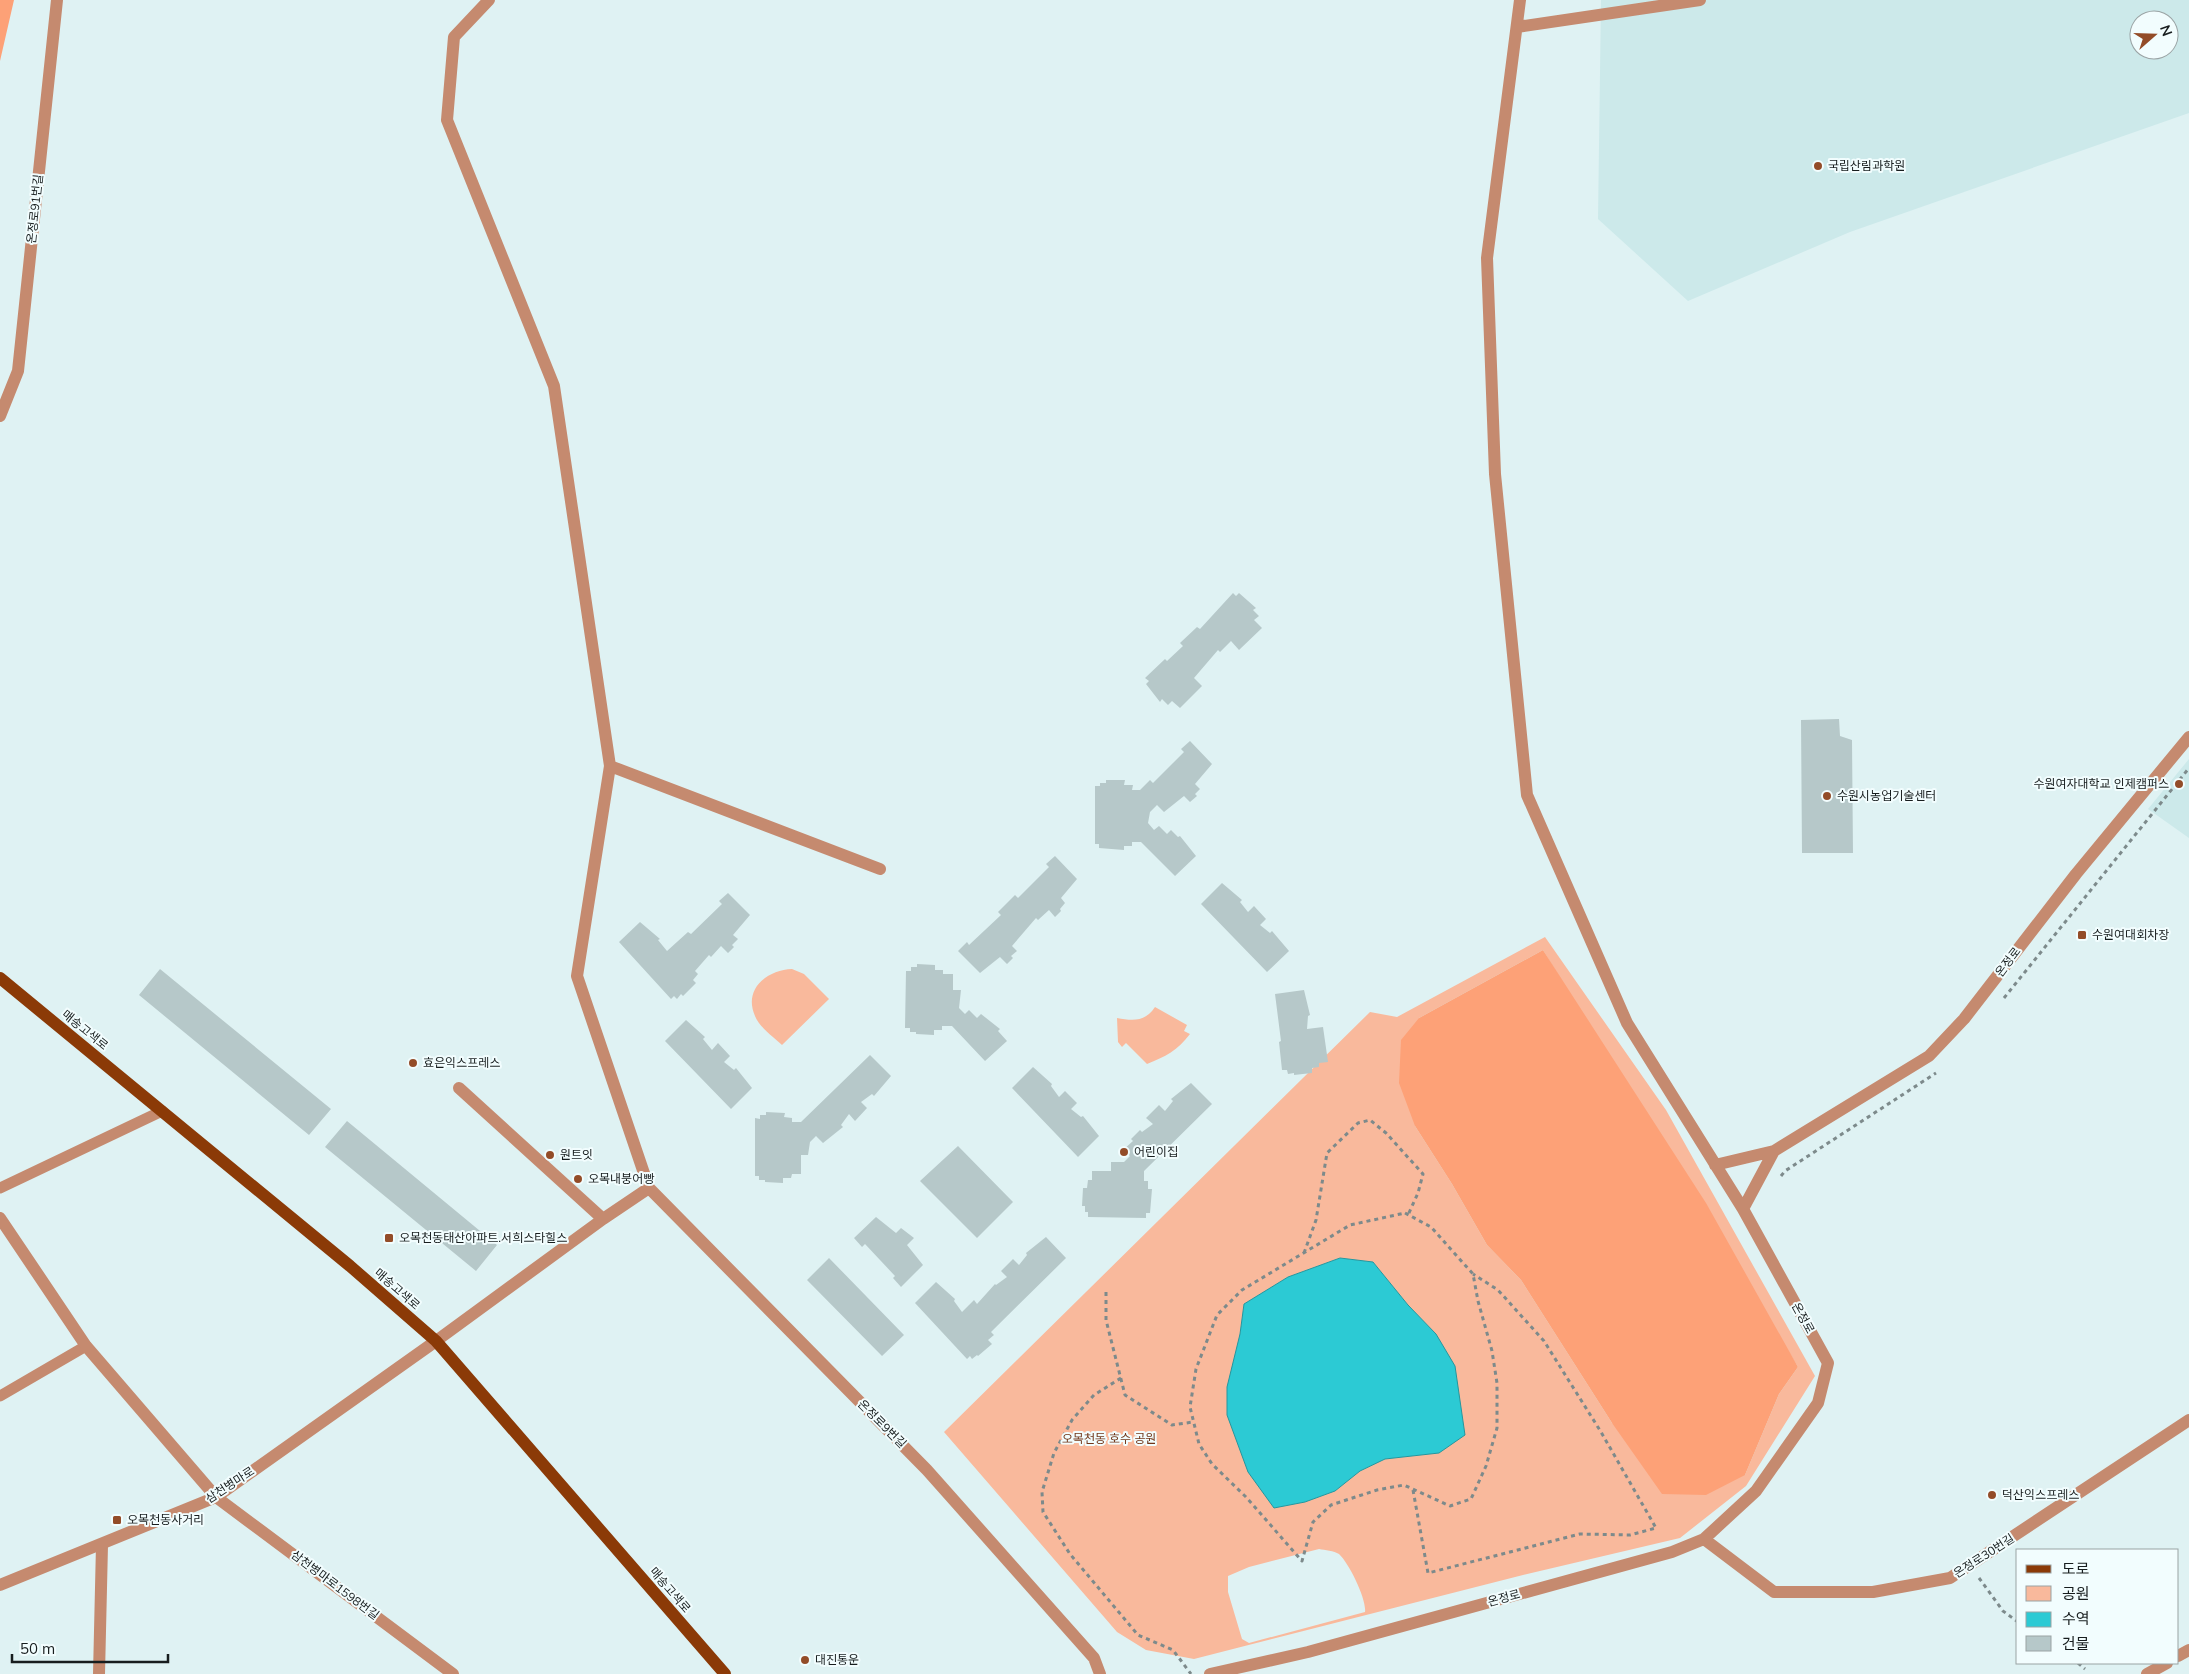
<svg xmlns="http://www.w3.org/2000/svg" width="2189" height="1674" viewBox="0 0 2189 1674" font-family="Mulish,'Noto Sans KR',sans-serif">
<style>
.built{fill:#cce9ea;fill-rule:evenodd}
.green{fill:#f9b99c;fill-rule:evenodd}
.forest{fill:#fda177}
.water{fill:#2ccad4;stroke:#26969d}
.building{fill:#b6c8c9}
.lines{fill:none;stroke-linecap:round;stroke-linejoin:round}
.path{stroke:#7d8a8b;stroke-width:3;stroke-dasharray:4 4;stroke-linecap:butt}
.service{stroke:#c58a6f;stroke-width:11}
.minor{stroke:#c58a6f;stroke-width:12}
.tertiary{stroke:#c58a6f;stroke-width:12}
.primary{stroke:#8b3a07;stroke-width:12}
.poi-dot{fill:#934c28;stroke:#f2fdfe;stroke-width:2}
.labels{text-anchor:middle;stroke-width:4;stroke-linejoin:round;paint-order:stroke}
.poi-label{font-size:12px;fill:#171d1e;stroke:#f2fdfe;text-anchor:start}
.street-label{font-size:12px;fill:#171d1e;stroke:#f2fdfe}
.park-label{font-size:12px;fill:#71371a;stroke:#f2fdfe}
</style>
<rect width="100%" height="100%" fill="#dff2f3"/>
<path class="built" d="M1601 0H2189V113L1850 232 1688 301 1598 219ZM2139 20H2169V50H2139Z
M2189 759V838L2148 809Z"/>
<path class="green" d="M1545 937 1666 1110 1815 1376 1746 1486 1680 1538 1523 1575 1194 1659 1146 1650 1117 1632 944 1432 1370 1012 1397 1017ZM1543 950 1798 1367 1779 1394 1745 1475 1612 1423 1521 1280 1487 1245 1452 1184 1415 1126 1419 1018ZM1340 1258 1373 1262 1408 1305 1436 1334 1439 1453 1385 1459 1360 1471 1335 1491 1305 1502 1274 1508 1240 1334 1244 1304 1288 1277ZM1319 1549C1325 1550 1334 1551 1339 1554 1349 1563 1367 1600 1365 1612L1249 1643 1242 1639 1228 1592V1576L1249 1567Z
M792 969 804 974 829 999 782 1045C774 1037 759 1027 755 1016 743 989 767 970 792 969Z
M1155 1007 1187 1025 1184 1031 1190 1034C1178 1050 1165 1057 1147 1064L1126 1043 1122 1047 1118 1042 1117 1018C1133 1021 1145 1022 1155 1007Z"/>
<path class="forest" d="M0 0H14L0 61Z
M1543 950 1706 1203 1798 1367 1779 1394 1745 1475 1706 1495 1662 1494 1612 1423 1521 1280 1487 1245 1452 1184 1415 1126 1399 1083 1401 1040 1419 1018Z"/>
<path class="water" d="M1340 1258 1373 1262 1408 1305 1436 1334 1455 1366 1465 1435 1439 1453 1385 1459 1360 1471 1335 1491 1305 1502 1274 1508 1248 1472 1227 1415V1387L1240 1334 1244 1304 1288 1277Z"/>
<path class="building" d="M1233 593 1236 596 1239 593 1256 608 1253 610 1259 616 1254 620 1262 628 1239 650 1231 641 1220 652 1218 650 1194 678 1202 686 1180 708 1172 701 1168 705 1162 699 1160 702 1146 684 1149 681 1145 678 1165 659 1167 661 1183 646 1180 643 1197 627 1200 629Z
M1839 719 1840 736 1852 740 1853 853H1802L1801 720Z
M1190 741 1212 764 1195 784 1200 789 1195 794 1197 796 1190 802 1184 796 1164 812 1157 805 1150 812 1148 823 1154 830 1159 826 1167 834 1171 830 1178 837 1180 836 1196 856 1175 876 1141 842H1132V846H1124V850L1099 848V844H1095V786H1100V783H1106V780H1125L1124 785H1133L1132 790H1140L1150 780 1153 783 1184 752 1181 749Z
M1055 856 1077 879 1061 898 1065 903 1060 909 1061 911 1055 917 1049 910 1038 920 1036 918 1012 946 1017 951 1011 956 1013 958 1007 964 1000 957 980 973 958 951 967 942 969 945 1001 915 998 912 1015 895 1018 898 1049 867 1046 864Z
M1222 883 1242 900 1240 902 1248 912 1254 906 1266 919 1260 925 1270 933 1272 931 1289 951 1267 972 1201 904Z
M728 893 750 915 733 935 738 939 732 945 734 947 728 953 721 946 711 957 709 955 695 971 698 974 693 980 696 983 683 996 681 994 677 999 674 996 671 999 619 942 640 922 660 939 658 940 667 951 688 932 691 934 722 904 719 901Z
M917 964 935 965V970H943V974H953V990H961L959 1008 965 1014 969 1010 977 1018 981 1014 1000 1029 998 1031 1007 1041 985 1061 952 1026H942V1030H934V1035L916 1034V1032H910V1028H905L906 971H911V967H917Z
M160 969 331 1109 309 1135 139 995Z
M1304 990 1310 1015 1308 1016 1307 1029 1323 1027 1328 1062 1319 1063V1067L1312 1068V1073L1294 1075V1073L1288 1074 1287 1070H1282L1279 1042 1281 1041 1275 994Z
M686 1020 705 1037 703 1039 712 1050 718 1043 730 1056 724 1062 734 1070 736 1068 752 1088 731 1109 665 1041Z
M870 1055 891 1076 874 1096 872 1094 861 1102 867 1108 855 1121 849 1114 841 1125 843 1127 823 1143 816 1136 810 1142 808 1155H801V1174H792L791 1178H783V1183L765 1182V1180H759V1176H755V1118L760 1119V1115H766V1112L785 1113 784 1117 792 1118V1122H801Z
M1033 1067 1052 1084 1051 1086 1059 1097 1065 1091 1077 1103 1071 1109 1081 1117 1083 1116 1099 1136 1078 1157 1012 1088Z
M1191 1083 1212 1104 1144 1171V1181H1148V1189H1152L1150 1213H1146V1218L1088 1217V1212H1085V1206H1082L1083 1188H1087L1088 1180H1092V1171H1111V1162H1124L1130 1156 1123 1150 1133 1141 1131 1139 1140 1130 1142 1132 1153 1124 1146 1118 1159 1105 1165 1111 1173 1101 1171 1099Z
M347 1121 497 1245 476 1271 325 1147Z
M958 1146 1013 1202 977 1238 920 1181Z
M876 1217 896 1233 901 1228 914 1238 907 1245 923 1265 901 1287 893 1278 895 1276 865 1244 862 1247 854 1238Z
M1046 1237 1066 1258 991 1332 994 1335 988 1340 992 1344 978 1356 977 1355 972 1359 970 1356 967 1359 915 1303 936 1282 955 1299 954 1301 962 1312 974 1300 977 1304 995 1284 996 1285 1007 1277 1001 1271 1013 1259 1019 1265 1027 1255 1026 1253Z
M829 1258 904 1335 882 1356 807 1280Z"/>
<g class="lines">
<path class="path" d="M2004 998 2189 768
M1781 1176 1785 1171 1936 1073
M1405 1213 1431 1227 1473 1274 1478 1301 1492 1351 1497 1383V1428L1486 1466 1471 1499 1450 1506 1404 1485 1377 1490 1331 1505 1313 1522 1302 1561 1246 1497 1212 1464 1199 1444 1190 1407 1196 1369 1217 1315 1242 1290 1350 1225Z
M1304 1253 1316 1220 1327 1153 1358 1123 1370 1120 1386 1133 1423 1174 1418 1193 1408 1215
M1106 1292V1320L1125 1395 1172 1425 1193 1422
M1121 1378 1094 1395 1072 1420 1054 1453 1042 1492 1043 1512 1070 1554 1138 1635 1173 1650 1191 1674
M1413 1490 1428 1573 1580 1534 1630 1535 1656 1528 1601 1432 1544 1341 1498 1290 1473 1274
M1979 1578 2003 1611 2018 1622
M2078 1663 2085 1669"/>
<path class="service" d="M0 1188 162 1111
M0 1396 86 1346"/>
<path class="minor" d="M489 0 454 37 447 120 554 386 610 766 577 976 649 1188 603 1219
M1517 27 1700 0
M0 416 18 371 57 0
M610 766 880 869
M1715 1165 1774 1151
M649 1188 927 1470 1094 1658 1100 1674
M1743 1209 1774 1151 1929 1056 1964 1019 2076 874 2189 737
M0 1218 86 1346 216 1497 453 1674
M436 1341 603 1219 459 1088
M1704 1539 1774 1592H1873L1950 1578 2189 1420
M99 1674 102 1545
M1210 1674 1308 1652 1672 1552 1704 1539 1756 1491 1818 1403 1828 1363 1743 1209 1627 1023 1527 795 1495 474 1487 258 1520 0"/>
<path class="tertiary" d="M0 1585 216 1497 436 1341
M2178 1656 2189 1650
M2147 1674 2167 1663"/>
<path class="primary" d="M0 978 350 1266 436 1341 725 1674"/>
</g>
<g class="poi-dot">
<circle cx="1818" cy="166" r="5"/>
<circle cx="2179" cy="784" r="5"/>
<circle cx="1827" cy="796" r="5"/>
<rect x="2077" y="930" width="10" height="10" rx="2.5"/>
<circle cx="413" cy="1063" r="5"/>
<circle cx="1124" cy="1152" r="5"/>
<circle cx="550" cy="1155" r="5"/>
<circle cx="578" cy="1179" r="5"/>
<rect x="384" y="1233" width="10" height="10" rx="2.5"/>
<circle cx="1992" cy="1495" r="5"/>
<rect x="112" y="1515" width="10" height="10" rx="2.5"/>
<circle cx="805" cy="1660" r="5"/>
</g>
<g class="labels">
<g class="poi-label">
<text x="1828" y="170">국립산림과학원</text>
<text x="2169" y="788" text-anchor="end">수원여자대학교 인제캠퍼스</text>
<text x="1837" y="800">수원시농업기술센터</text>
<text x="2092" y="939">수원여대회차장</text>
<text x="423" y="1067">효은익스프레스</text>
<text x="1134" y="1156">어린이집</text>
<text x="560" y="1159">원트잇</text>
<text x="588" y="1183">오목내붕어빵</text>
<text x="399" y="1242">오목천동태산아파트.서희스타힐스</text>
<text x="2002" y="1499">덕산익스프레스</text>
<text x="127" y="1524">오목천동사거리</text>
<text x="815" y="1664">대진통운</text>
</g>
<g class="street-label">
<text transform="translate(35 209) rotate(-84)" y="4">온정로91번길</text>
<text transform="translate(2008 962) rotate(-53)" y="4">온정로</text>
<text transform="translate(85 1030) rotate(39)" y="4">매송고색로</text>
<text transform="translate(397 1289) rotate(41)" y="4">매송고색로</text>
<text transform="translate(1803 1318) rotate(61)" y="4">온정로</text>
<text transform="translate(882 1424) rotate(45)" y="4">온정로9번길</text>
<text transform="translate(230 1485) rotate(-33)" y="4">삼천병마로</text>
<text transform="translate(1984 1556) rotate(-33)" y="4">온정로30번길</text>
<text transform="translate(335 1585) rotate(37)" y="4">삼천병마로1598번길</text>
<text transform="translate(670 1590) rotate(49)" y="4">매송고색로</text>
<text transform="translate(1504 1598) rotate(-15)" y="4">온정로</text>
</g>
<g class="park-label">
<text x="1109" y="1443">오목천동 호수 공원</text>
</g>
</g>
<rect x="2016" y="1549" width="162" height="115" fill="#f2fdfe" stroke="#9aa3a4"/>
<rect x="2026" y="1565" width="25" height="8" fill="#8b3a07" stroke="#9aa3a4"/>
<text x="2062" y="1574" font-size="15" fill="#171d1e">도로</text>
<rect x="2026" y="1586" width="25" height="15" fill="#f9b99c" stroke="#9aa3a4"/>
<text x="2062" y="1599" font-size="15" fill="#171d1e">공원</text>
<rect x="2026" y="1612" width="25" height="15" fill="#2ccad4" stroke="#9aa3a4"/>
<text x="2062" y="1624" font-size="15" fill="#171d1e">수역</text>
<rect x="2026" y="1636" width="25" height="15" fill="#b6c8c9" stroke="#9aa3a4"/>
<text x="2062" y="1649" font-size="15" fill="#171d1e">건물</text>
<g transform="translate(2154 35) rotate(70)"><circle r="24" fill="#f2fdfe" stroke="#9aa3a4"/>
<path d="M0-4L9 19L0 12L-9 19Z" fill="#934c28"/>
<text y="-8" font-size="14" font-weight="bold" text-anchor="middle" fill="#171d1e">N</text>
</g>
<path d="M12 1654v8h156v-8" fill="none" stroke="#171d1e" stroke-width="2.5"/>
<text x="20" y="1654" font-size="15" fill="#171d1e" stroke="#f2fdfe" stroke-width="4" paint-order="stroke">50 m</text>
</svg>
